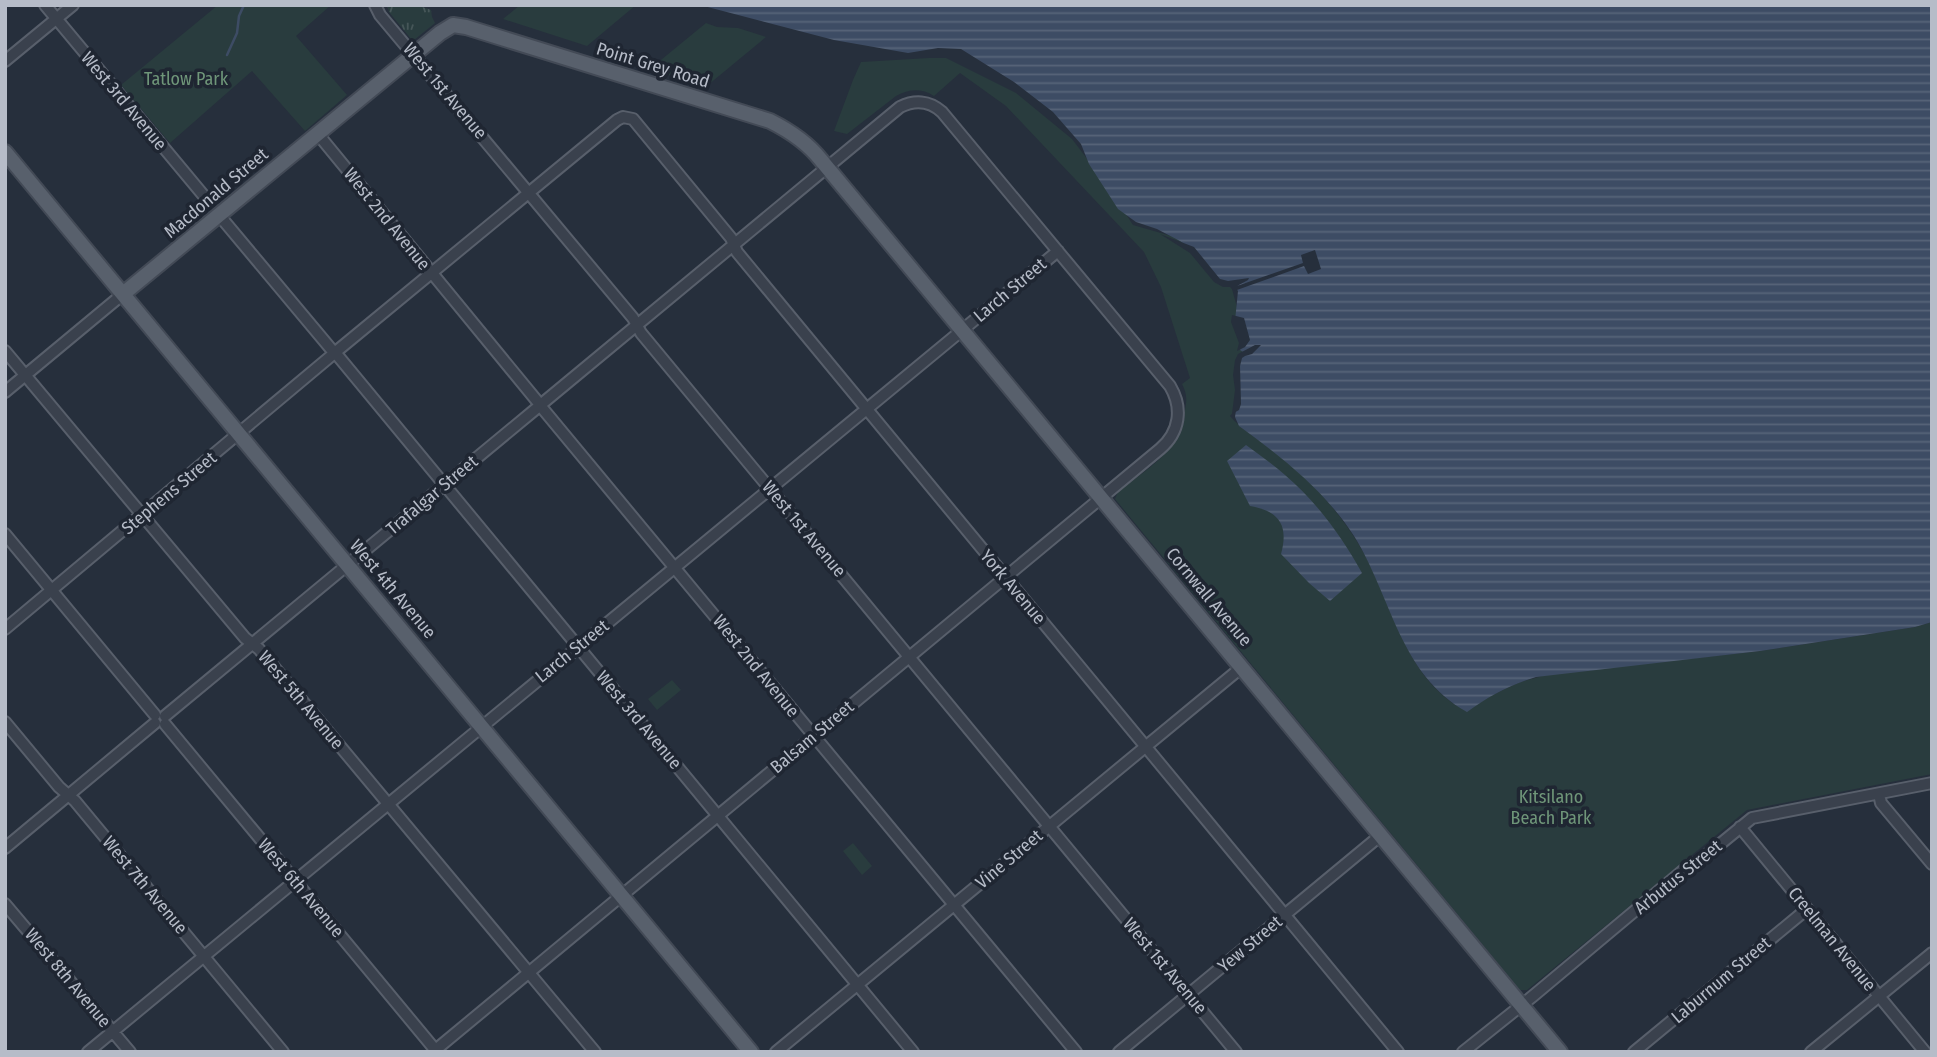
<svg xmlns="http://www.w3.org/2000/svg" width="1937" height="1057" viewBox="0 0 1937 1057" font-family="'Fira Sans Condensed',sans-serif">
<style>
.grass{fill:url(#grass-tufts)}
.green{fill:#293c3e}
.water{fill:url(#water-rules)}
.pier{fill:#262f3c}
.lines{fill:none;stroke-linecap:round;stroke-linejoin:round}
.stream{stroke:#3d4c64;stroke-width:2.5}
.minor-casing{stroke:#585f6b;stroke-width:14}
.major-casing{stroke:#434a56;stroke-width:18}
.minor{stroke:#3a414d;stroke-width:10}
.major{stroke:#58606c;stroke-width:14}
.labels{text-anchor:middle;stroke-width:7;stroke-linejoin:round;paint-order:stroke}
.street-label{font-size:18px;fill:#b6bcc8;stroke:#1f2632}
.park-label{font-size:18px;fill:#6f9679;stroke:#1f2632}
</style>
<defs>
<pattern id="grass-tufts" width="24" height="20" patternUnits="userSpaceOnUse" patternTransform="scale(1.75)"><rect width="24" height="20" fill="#293c3e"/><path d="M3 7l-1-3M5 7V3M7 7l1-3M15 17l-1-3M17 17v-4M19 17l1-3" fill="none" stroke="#465658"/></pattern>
<pattern id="water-rules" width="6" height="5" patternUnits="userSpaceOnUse" patternTransform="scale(1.75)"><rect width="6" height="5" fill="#3d4c64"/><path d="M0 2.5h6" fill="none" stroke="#576479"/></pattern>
</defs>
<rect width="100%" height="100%" fill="#262f3c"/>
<path class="grass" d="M387 5H417L431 10 432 17 435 23 414 40H412L389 12Z"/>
<path class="green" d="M218 5H331L296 36 347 95 305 131 252 71 170 143 121 85Z
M520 5H636L587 46 503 19Z
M706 23 717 27 738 28 766 37 708 85 690 79 687 81 650 69Z
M929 58H946L1016 93 1072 139 1107 185 1133 225 1178 238 1230 282 1249 350 1236 409 1230 416C1244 432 1263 442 1280 456 1315 484 1345 518 1366 557 1396 611 1403 670 1457 706L1488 697 1520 682 1550 674 1760 651 1915 627 1932 622V774L1747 810 1527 990H1520L1115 499 1118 492C1138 476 1176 452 1183 426 1184 421 1185 415 1185 410 1187 399 1187 394 1182 384L1190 378 1161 287 1144 252 1006 106 960 73 934 96C921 88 909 89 896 96L847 134 834 131 853 80 861 62Z
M672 680 681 690 657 710 648 699Z
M853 843 872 866 862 875 843 851Z"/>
<path class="water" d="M700 5H1932V622L1915 627 1760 651 1536 677C1510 685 1489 696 1467 712 1399 674 1392 597 1354 536 1325 491 1283 458 1239 426L1235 417 1239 389 1236 375 1243 352 1240 350 1242 343 1235 321 1238 291 1234 286 1224 284 1192 250 1180 241 1157 229 1136 222 1118 209 1089 164 1081 144 1053 112 1014 82 961 49 938 48 908 53 834 40Z
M1246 445C1259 455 1273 464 1285 475 1317 502 1342 537 1362 573L1330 601 1309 583 1281 554C1289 525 1279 511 1250 506L1227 461Z"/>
<path class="pier" d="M1160 234 1194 247 1220 279 1228 281 1249 278 1248 280 1237 286 1303 263 1301 255 1315 250 1321 269 1308 274 1304 266 1234 291 1230 287H1223L1214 282 1190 253Z
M1232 315 1244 318 1250 340 1245 347 1237 351 1239 343 1231 322Z
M1255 345H1261L1252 354 1245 356 1242 358 1240 366 1241 404 1239 410 1232 414 1235 390 1233 375 1235 360 1238 354Z"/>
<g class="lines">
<path class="stream" d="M227 55 237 33 239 16 244 5"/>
<defs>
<path id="minor" d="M45 5 204 196
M375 5 380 15 633 318 641 333 1236 1052
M5 61 73 5
M317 133 537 401
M219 215 331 349
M338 350 617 120 623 117 633 119 731 238 737 252 1398 1052
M5 351 245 638 259 649 595 1052
M338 356 913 1052
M5 392 123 294
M543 409 1076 1052
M5 534 155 715
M5 629 331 356
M165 716 537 408
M5 722 59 787 75 801 283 1052
M165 724 437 1052
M1879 794 1881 803 1932 864
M1740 827 1925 1052
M5 848 155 723
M5 904 130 1052
M88 1052 1058 251
M433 1052 1160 449C1180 432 1183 408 1170 386L942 112C929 100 914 100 900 107L544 402
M776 1052 1242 667
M1119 1052 1381 835
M1463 1052 1533 996 1692 863H1697L1752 818 1932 783
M1634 1052 1807 909
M1811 1052 1932 953"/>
<path id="major" d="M5 152 751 1052
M123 294 440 33 453 25 466 27 770 121C790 131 807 142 821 160L1560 1052"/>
</defs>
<use href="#minor" class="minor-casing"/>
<use href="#major" class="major-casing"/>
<use href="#minor" class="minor"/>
<use href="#major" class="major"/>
</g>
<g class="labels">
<g class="street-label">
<text transform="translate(653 65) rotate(17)" y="6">Point Grey Road</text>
<text transform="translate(445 91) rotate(50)" y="6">West 1st Avenue</text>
<text transform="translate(124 101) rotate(50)" y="6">West 3rd Avenue</text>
<text transform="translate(216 193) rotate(-40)" y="6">Macdonald Street</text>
<text transform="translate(387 219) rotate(51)" y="6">West 2nd Avenue</text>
<text transform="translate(1010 290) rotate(-40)" y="6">Larch Street</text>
<text transform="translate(169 493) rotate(-40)" y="6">Stephens Street</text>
<text transform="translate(432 495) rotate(-40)" y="6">Trafalgar Street</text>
<text transform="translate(804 529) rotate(50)" y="6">West 1st Avenue</text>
<text transform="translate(1013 587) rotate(50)" y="6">York Avenue</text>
<text transform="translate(393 589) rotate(50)" y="6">West 4th Avenue</text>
<text transform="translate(1209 597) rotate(50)" y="6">Cornwall Avenue</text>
<text transform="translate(572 651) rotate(-39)" y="6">Larch Street</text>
<text transform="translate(756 666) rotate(51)" y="6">West 2nd Avenue</text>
<text transform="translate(301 700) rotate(50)" y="6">West 5th Avenue</text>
<text transform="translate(639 720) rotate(50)" y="6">West 3rd Avenue</text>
<text transform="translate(812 737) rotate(-40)" y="6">Balsam Street</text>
<text transform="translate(1009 859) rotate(-40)" y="6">Vine Street</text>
<text transform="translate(1678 877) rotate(-39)" y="6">Arbutus Street</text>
<text transform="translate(145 885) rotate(50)" y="6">West 7th Avenue</text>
<text transform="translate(301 888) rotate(50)" y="6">West 6th Avenue</text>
<text transform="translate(1832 939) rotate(51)" y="6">Creelman Avenue</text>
<text transform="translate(1250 944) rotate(-40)" y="6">Yew Street</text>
<text transform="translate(1165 966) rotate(50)" y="6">West 1st Avenue</text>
<text transform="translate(68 978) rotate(50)" y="6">West 8th Avenue</text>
<text transform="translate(1721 980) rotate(-40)" y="6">Laburnum Street</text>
</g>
<g class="park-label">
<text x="186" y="85">Tatlow Park</text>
<text x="1551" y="803">Kitsilano<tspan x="1551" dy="21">Beach Park</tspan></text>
</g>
</g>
<rect width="1937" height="1057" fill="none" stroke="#b6bcc8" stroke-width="14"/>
</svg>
